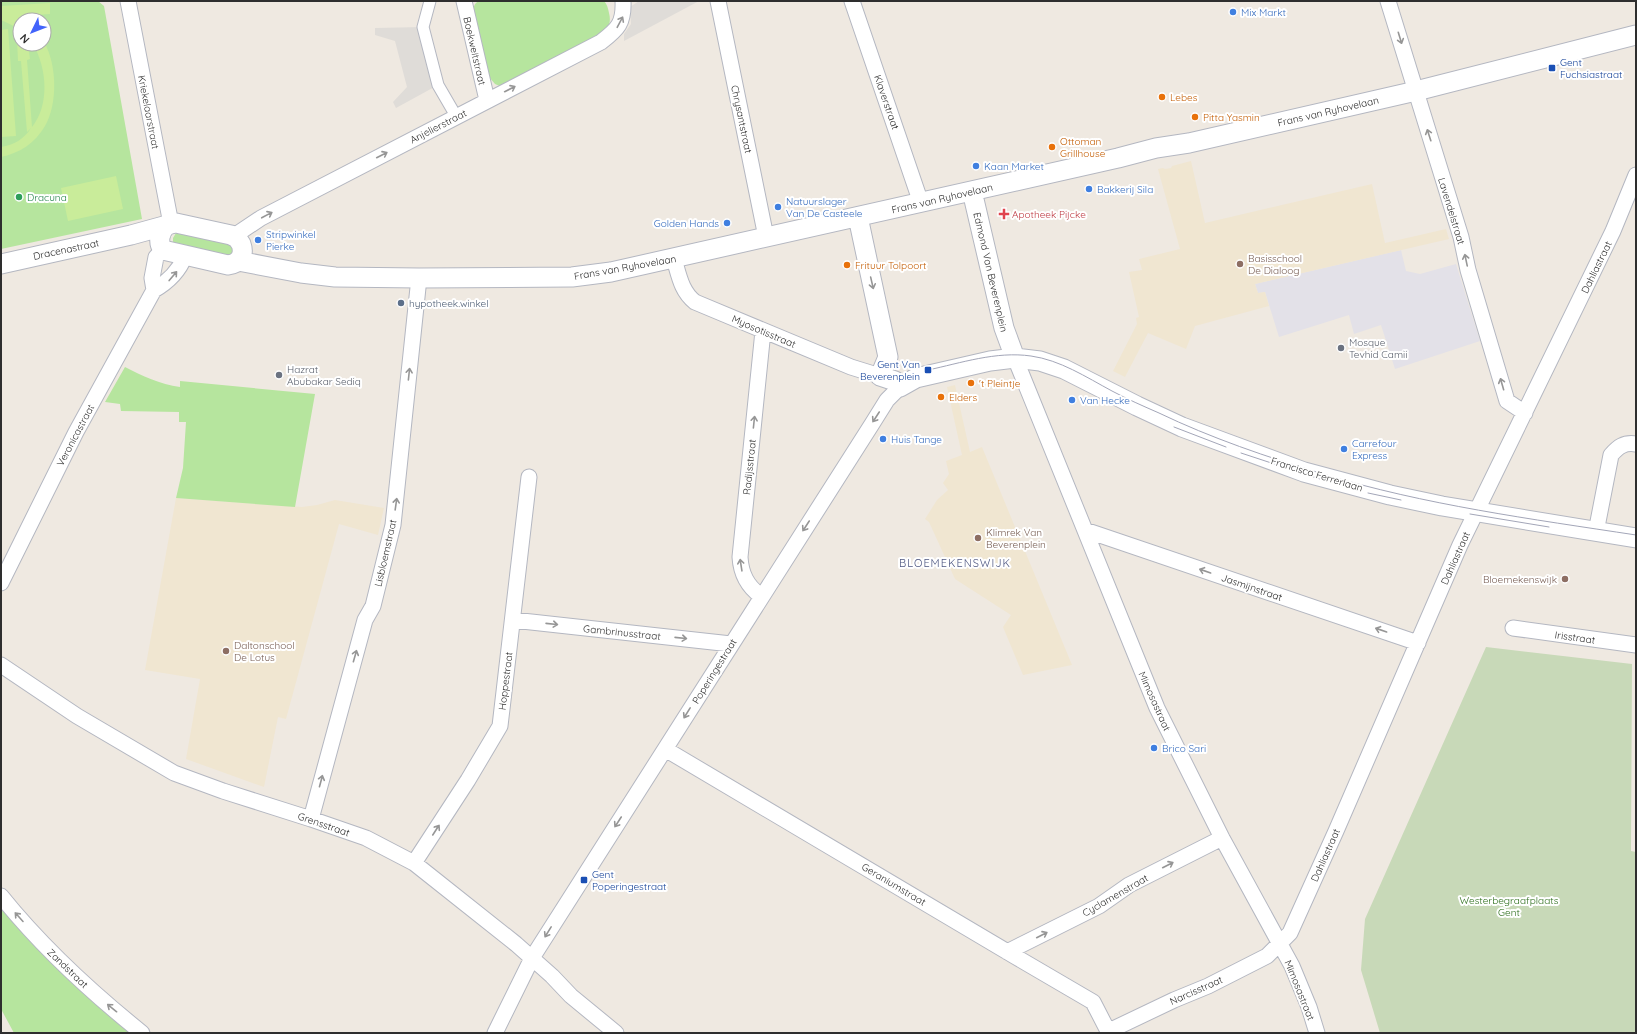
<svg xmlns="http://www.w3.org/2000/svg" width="1637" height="1034" viewBox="0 0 1637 1034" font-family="Quicksand,sans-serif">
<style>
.industrial{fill:#e3e1e8}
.education{fill:#f0e6d1}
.green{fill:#b6e59e;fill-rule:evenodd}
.cemetery{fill:#c8d9b8}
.pitch{fill:#c9ec9a}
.plaza{fill:#dfdcd8}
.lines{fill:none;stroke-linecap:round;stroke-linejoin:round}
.pedestrian-casing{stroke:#b4b7c1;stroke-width:13}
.minor-casing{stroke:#b4b7c1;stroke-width:17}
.tertiary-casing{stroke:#b4b7c1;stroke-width:21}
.pedestrian{stroke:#fff;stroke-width:11}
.minor{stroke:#fff;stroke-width:15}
.tertiary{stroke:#fff;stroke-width:19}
.tram{stroke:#a3a6b8;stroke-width:1}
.oneway{stroke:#969696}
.shop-dot{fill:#3f7fe0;stroke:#fff;stroke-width:1.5}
.transit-dot{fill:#1a4fb4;stroke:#fff;stroke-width:1.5}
.food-dot{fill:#e8710a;stroke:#fff;stroke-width:1.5}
.leisure-dot{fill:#2e9e5b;stroke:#fff;stroke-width:1.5}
.health-dot{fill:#e0444e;stroke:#fff;stroke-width:1.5}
.education-dot{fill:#8d6e63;stroke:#fff;stroke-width:1.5}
.service-dot{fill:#5c6f8a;stroke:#fff;stroke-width:1.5}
.worship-dot{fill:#6b7280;stroke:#fff;stroke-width:1.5}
.labels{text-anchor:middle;stroke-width:4;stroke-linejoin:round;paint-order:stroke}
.shop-label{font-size:10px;fill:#366cbe;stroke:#fff;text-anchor:start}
.street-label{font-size:10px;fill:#2e2e2e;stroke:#fff}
.transit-label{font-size:10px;fill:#164399;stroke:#fff;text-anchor:start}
.food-label{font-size:10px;fill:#c56008;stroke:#fff;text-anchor:start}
.leisure-label{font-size:10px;fill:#27864d;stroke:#fff;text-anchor:start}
.health-label{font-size:10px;fill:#be3a42;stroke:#fff;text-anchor:start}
.education-label{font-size:10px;fill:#785e54;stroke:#fff;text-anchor:start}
.service-label{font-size:10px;fill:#4e5e75;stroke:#fff;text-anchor:start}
.worship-label{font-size:10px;fill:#5b616d;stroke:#fff;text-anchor:start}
.park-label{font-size:10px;fill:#2c6e1b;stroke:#fff}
.neighbourhood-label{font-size:11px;letter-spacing:1px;fill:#4d5680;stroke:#fff}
</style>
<rect width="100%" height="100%" fill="#efe9e1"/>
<path class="industrial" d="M1401 250 1406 271 1420 274 1456 264 1480 341 1395 369 1381 325 1354 334 1349 315 1279 337 1265 292 1258 293 1255 284Z"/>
<path class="education" d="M1191 161 1205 223 1372 184 1385 243 1446 229 1449 239 1255 284 1258 293 1265 292 1269 306 1195 326 1186 349 1148 333 1125 377 1113 371 1137 324 1136 318 1139 317 1129 272 1142 270 1139 259 1180 249 1158 169 1163 168 1165 169 1171 168 1172 166Z
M955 385 970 452 982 447 1072 665 1023 675 1003 627 1011 615 955 579 929 522 925 519 937 500 948 490 943 483 949 474 946 461 962 455 947 387Z
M176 498 302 507 317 505 335 500 384 508 378 535 339 524 286 719 278 717 264 787 186 759 200 679 145 670Z"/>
<path class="green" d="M1 1H98L104 6 142 219 1 249ZM20 20H44V44H20Z
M478 1H604C607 4 608 8 609 13 612 25 607 29 598 37L502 87 495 84 489 77 472 11 475 4Z
M176 233 233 243V257L173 243V238Z
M125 367C142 376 160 384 180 387V381L315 394 295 507 176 498 183 468 186 422H179V412L121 411 120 404 105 402Z
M1 901 137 1033H14L1 1009Z"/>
<path class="cemetery" d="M1486 647 1632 664 1631 851 1636 852V1033H1380L1361 970 1365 919Z"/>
<path class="pitch" d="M50 3V14L20 16 26 20H20V29L1 20V6Z
M8 29 16 136 1 137V30Z
M17 40H20V44H28L30 59 27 60 32 127C50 105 47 68 33 44H44V42C57 64 58 104 45 126 35 143 20 153 1 157V147C14 145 24 139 31 128L27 132 21 61H18Z
M116 176 123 209 68 221 61 188Z"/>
<path class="plaza" d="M639 1H699L624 41V34L631 24 630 7Z
M423 27 438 85 396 108 393 102 407 87 395 41 375 35V28Z"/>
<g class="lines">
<defs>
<path id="pedestrian" d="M430 1 423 27 438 85 456 116"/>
<path id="minor" d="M128 1 171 224
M464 1 487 100
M718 1 766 237
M852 1 921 203
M1388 1 1461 237 1468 270 1507 401 1525 413
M234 236 261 218 601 42C618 29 624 23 623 1
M674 259C679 275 681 291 695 302L851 367 880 376
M154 290 152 278 156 257 163 250
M1015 358 1157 708 1222 838 1292 966 1309 1007 1317 1033
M1085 530 1418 643
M1596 532 1611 455C1618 447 1624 442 1636 444
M1 583 76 432 154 290C168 282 179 271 185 256
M761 596C747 586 741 574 740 557L763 331
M513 620 731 644
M1513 628 1636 645
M1 665 77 716 174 773 223 791 311 819 366 838 414 863 516 944 552 976 571 996 616 1033
M665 749 1016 957 1093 1002 1109 1033
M311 819 365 620 373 606 393 525 419 278
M414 863 468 780 500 726 529 477
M1 896C42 947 91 992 142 1033
M1007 952 1099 906 1129 885 1222 838
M1109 1031 1174 1000 1208 986 1267 956 1290 933 1336 831 1460 545 1613 231 1636 175
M495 1033 532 958 872 424 887 400 900 387"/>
<path id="tertiary" d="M972 191 1004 328 1015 358
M858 217 888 357 880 376 895 381 900 387 916 378 990 361 1015 358 1040 361 1064 369 1137 406 1182 427 1304 472 1390 495 1442 506 1636 538
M238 261 301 273 335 277 419 278 572 277 611 272 1118 158 1156 148 1189 143 1416 91 1636 35
M1 264 131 235 171 224 176 223 231 235 237 238 241 244C245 255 239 264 228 265L163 250C157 242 160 231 167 225"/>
</defs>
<use href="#pedestrian" class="pedestrian-casing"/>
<use href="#minor" class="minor-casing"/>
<use href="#tertiary" class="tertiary-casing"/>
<use href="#pedestrian" class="pedestrian"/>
<use href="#minor" class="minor"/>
<use href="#tertiary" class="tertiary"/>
<path class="tram" d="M928 370C961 363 996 351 1031 356 1060 360 1086 377 1112 391 1127 399 1143 406 1159 413 1211 438 1267 457 1323 474 1425 505 1531 519 1636 535
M1174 427 1226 447
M1241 453 1320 479
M1368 493 1401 500
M1470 514 1549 527"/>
</g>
<defs><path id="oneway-shaft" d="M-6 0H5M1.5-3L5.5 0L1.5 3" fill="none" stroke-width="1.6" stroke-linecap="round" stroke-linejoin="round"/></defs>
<g class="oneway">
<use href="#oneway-shaft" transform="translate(620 22) rotate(-62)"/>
<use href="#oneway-shaft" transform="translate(1400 38) rotate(73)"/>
<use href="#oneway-shaft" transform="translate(510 89) rotate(-27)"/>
<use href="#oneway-shaft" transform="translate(1429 135) rotate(-108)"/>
<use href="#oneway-shaft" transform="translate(382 155) rotate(-27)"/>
<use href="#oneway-shaft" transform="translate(267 215) rotate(-28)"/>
<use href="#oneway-shaft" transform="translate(1466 260) rotate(-102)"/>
<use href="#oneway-shaft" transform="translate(173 276) rotate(-50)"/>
<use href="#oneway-shaft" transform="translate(872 283) rotate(77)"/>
<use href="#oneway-shaft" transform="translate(409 374) rotate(-84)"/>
<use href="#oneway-shaft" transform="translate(1502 384) rotate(-106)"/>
<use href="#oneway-shaft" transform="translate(876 417) rotate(123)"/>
<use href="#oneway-shaft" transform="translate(754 422) rotate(-84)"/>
<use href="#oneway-shaft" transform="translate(396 504) rotate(-82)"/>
<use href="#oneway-shaft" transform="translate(806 526) rotate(123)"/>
<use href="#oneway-shaft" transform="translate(741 565) rotate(-99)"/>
<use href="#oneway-shaft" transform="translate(1205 571) rotate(-161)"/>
<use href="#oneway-shaft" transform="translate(552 624) rotate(6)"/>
<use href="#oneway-shaft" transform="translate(1381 630) rotate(-161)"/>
<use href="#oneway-shaft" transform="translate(681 638) rotate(6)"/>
<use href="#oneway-shaft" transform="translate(355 656) rotate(-74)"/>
<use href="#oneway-shaft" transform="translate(687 713) rotate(122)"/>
<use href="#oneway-shaft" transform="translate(321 781) rotate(-75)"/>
<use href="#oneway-shaft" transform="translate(618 822) rotate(123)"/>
<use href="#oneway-shaft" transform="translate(436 830) rotate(-57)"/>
<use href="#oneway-shaft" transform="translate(1168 865) rotate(-27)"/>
<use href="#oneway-shaft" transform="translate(19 917) rotate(-132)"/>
<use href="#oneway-shaft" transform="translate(548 932) rotate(122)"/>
<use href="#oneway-shaft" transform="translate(1042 935) rotate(-27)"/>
<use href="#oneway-shaft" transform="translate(112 1008) rotate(-141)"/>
</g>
<g class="shop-dot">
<circle cx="1233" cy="12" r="4"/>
<circle cx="976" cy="166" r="4"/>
<circle cx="1089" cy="189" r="4"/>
<circle cx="778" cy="207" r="4"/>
<circle cx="727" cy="223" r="4"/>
<circle cx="258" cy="240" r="4"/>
<circle cx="1072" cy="400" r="4"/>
<circle cx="883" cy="439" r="4"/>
<circle cx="1344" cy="449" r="4"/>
<circle cx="1154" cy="748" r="4"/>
</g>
<g class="transit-dot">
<rect x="1548" y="64" width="8" height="8" rx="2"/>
<rect x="924" y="366" width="8" height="8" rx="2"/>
<rect x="580" y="876" width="8" height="8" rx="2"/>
</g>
<g class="food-dot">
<circle cx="1162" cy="97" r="4"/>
<circle cx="1195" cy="117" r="4"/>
<circle cx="1052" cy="147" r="4"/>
<circle cx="847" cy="265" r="4"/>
<circle cx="971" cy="383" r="4"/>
<circle cx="941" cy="397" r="4"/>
</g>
<circle class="leisure-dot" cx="19" cy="197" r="4"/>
<path class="health-dot" d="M1002 208h4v4h4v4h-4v4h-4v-4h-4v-4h4z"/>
<g class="education-dot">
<circle cx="1240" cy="264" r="4"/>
<circle cx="978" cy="538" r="4"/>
<circle cx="1565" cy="579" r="4"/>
<circle cx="226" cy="651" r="4"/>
</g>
<circle class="service-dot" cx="401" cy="303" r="4"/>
<g class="worship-dot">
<circle cx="1341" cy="348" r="4"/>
<circle cx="279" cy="375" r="4"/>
</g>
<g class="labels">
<g class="shop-label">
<text x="1241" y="16">Mix Markt</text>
<text x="984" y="170">Kaan Market</text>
<text x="1097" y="193">Bakkerij Sila</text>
<text x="786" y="205">Natuurslager<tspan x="786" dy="12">Van De Casteele</tspan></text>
<text x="719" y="227" text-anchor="end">Golden Hands</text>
<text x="266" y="238">Stripwinkel<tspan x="266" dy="12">Pierke</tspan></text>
<text x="1080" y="404">Van Hecke</text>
<text x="891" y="443">Huis Tange</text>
<text x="1352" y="447">Carrefour<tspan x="1352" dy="12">Express</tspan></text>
<text x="1162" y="752">Brico Sari</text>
</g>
<g class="street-label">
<text transform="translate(475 51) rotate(77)" y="4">Boekweitstraat</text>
<text transform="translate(887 102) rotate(71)" y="4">Klaverstraat</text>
<text transform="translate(1328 111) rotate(-13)" y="4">Frans van Ryhovelaan</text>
<text transform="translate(149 112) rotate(79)" y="4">Kriekelaarstraat</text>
<text transform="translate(742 119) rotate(78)" y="4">Chrysantstraat</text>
<text transform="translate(438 126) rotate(-27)" y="4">Anjelierstraat</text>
<text transform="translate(942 198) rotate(-13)" y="4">Frans van Ryhovelaan</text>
<text transform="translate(1452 211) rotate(73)" y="4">Lavendelstraat</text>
<text transform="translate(66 249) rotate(-12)" y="4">Dracenastraat</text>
<text transform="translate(625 267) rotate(-10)" y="4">Frans van Ryhovelaan</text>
<text transform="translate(1596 267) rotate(-64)" y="4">Dahliastraat</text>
<text transform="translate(991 272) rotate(77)" y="4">Edmond Van Beverenplein</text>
<text transform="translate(764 331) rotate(23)" y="4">Myosotisstraat</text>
<text transform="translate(75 435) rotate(-62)" y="4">Veronicastraat</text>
<text transform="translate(749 467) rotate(-84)" y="4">Radijsstraat</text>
<text transform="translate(1317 474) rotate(17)" y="4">Francisco Ferrerlaan</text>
<text transform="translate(385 553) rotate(-77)" y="4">Lisbloemstraat</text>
<text transform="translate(1455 558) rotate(-66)" y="4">Dahliastraat</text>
<text transform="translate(1252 587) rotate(19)" y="4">Jasmijnstraat</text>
<text transform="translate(622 632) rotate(6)" y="4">Gambrinusstraat</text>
<text transform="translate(1575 637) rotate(8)" y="4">Irisstraat</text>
<text transform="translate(714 671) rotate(-58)" y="4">Poperingestraat</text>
<text transform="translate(505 681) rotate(-83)" y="4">Hoppestraat</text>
<text transform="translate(1155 701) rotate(66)" y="4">Mimosastraat</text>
<text transform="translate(324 824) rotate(19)" y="4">Grensstraat</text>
<text transform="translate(1325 855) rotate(-66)" y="4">Dahliastraat</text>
<text transform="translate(894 884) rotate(31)" y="4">Geraniumstraat</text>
<text transform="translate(1115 895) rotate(-30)" y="4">Cyclamenstraat</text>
<text transform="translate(68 968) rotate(44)" y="4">Zandstraat</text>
<text transform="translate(1196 990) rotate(-24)" y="4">Narcisstraat</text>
<text transform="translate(1300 990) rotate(68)" y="4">Mimosastraat</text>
</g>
<g class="transit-label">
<text x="1560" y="66">Gent<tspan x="1560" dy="12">Fuchsiastraat</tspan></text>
<text x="920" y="368" text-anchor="end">Gent Van<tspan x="920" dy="12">Beverenplein</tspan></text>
<text x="592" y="878">Gent<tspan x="592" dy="12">Poperingestraat</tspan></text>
</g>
<g class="food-label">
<text x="1170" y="101">Lebes</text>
<text x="1203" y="121">Pitta Yasmin</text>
<text x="1060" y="145">Ottoman<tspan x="1060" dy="12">Grillhouse</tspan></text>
<text x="855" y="269">Frituur Tolpoort</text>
<text x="979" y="387">'t Pleintje</text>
<text x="949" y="401">Elders</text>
</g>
<g class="leisure-label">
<text x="27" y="201">Dracuna</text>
</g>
<g class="health-label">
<text x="1012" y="218">Apotheek Pijcke</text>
</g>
<g class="education-label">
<text x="1248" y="262">Basisschool<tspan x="1248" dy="12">De Dialoog</tspan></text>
<text x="986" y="536">Klimrek Van<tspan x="986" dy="12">Beverenplein</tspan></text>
<text x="1557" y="583" text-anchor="end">Bloemekenswijk</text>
<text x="234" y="649">Daltonschool<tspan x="234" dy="12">De Lotus</tspan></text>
</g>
<g class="service-label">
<text x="409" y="307">hypotheek.winkel</text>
</g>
<g class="worship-label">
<text x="1349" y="346">Mosque<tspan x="1349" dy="12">Tevhid Camii</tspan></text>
<text x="287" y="373">Hazrat<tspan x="287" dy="12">Abubakar Sediq</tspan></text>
</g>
<g class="park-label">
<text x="1509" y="904">Westerbegraafplaats<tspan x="1509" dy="12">Gent</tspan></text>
</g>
<g class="neighbourhood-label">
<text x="955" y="567">BLOEMEKENSWIJK</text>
</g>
</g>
<rect width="1637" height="1034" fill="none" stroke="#2e2e2e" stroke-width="4"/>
<g transform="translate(32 32) rotate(227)"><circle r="19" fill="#ffffff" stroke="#ababab"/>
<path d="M0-3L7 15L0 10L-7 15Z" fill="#4264fb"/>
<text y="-6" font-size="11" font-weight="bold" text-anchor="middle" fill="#2e2e2e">N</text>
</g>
</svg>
